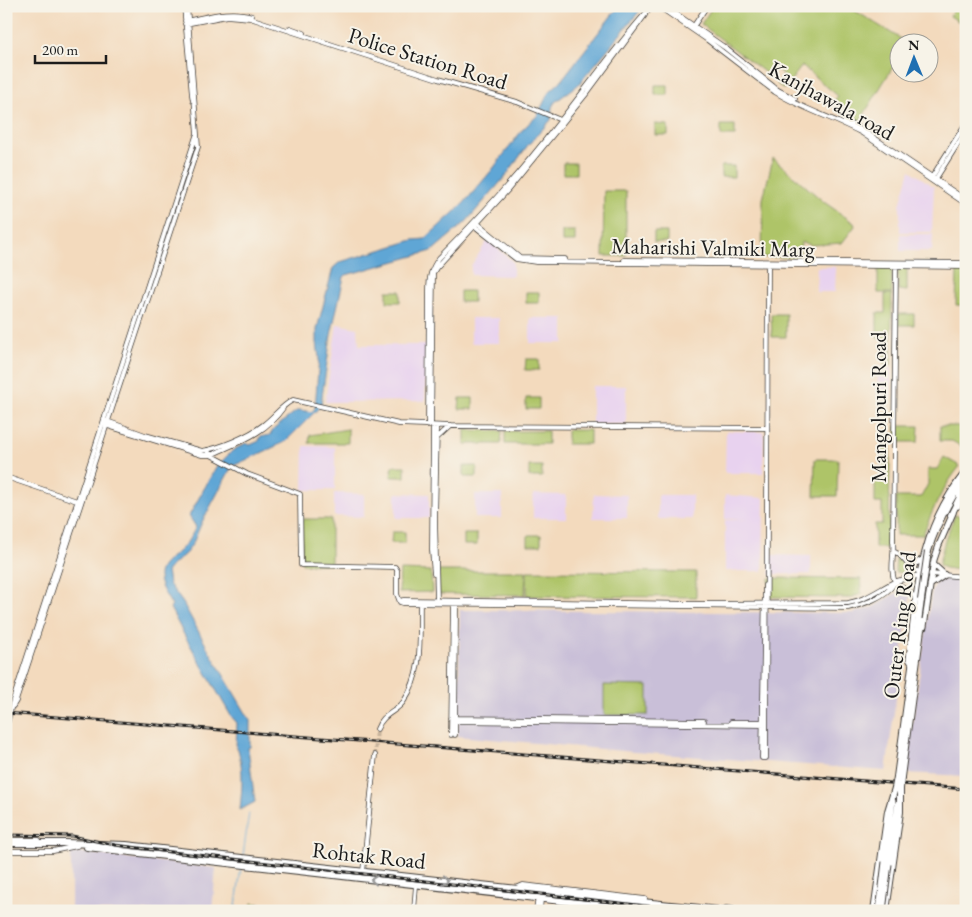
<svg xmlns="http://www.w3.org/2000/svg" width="972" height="917" viewBox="0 0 972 917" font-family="'EB Garamond',serif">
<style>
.built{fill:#e8d2ef}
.industrial{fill:#c9bfd8}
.green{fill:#aec468;stroke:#657042}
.water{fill:#5ea6d5;stroke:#3d6178}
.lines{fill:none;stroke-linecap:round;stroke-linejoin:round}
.stream{stroke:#5ea6d5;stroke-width:1}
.secondary-tunnel{stroke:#c8b49d;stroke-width:4;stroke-dasharray:4 2;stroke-linecap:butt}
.secondary-casing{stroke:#3c3834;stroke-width:5.5}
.primary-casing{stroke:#3c3834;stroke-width:7}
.highway-casing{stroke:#3c3834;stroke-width:8}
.secondary{stroke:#fff;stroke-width:4}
.primary{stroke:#fff;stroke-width:5}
.highway{stroke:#fff;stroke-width:6}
.rail-casing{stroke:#1c1c1c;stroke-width:3}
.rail{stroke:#f7f3e8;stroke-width:1;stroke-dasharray:4;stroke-linecap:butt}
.primary-bridge-casing{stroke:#3c3834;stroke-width:7;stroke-linecap:butt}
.highway-bridge-casing{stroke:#3c3834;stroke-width:8;stroke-linecap:butt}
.primary-bridge{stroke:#fff;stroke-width:5}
.highway-bridge{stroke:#fff;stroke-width:6}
.oneway{stroke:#999}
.labels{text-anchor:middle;stroke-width:4;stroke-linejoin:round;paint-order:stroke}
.street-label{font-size:22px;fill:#1c1c1c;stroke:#f7f3e8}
</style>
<rect width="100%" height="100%" fill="#f7f3e8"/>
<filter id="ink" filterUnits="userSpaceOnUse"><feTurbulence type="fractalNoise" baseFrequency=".02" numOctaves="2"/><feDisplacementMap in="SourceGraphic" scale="10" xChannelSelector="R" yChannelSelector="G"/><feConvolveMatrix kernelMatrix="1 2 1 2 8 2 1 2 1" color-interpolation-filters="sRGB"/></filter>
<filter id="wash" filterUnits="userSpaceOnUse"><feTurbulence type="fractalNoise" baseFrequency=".0096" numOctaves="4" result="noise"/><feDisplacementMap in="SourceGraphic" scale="20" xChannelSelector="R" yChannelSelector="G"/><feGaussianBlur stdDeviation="1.12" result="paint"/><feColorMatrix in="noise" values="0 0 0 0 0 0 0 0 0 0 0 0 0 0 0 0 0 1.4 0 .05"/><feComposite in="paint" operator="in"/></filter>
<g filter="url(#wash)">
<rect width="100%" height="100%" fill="#f3dabd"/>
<path class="built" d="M910 170 934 187 932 232H900V205Z
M900 234H933L932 251H900Z
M488 240 513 262V276L471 275V266Z
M817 267H836L835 292H816Z
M471 318H499V343H471Z
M530 318H564V343H530Z
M337 324 358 328 359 345H426L425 401 325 402Z
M878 367H891V398H877Z
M592 386H626V424H592Z
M726 431 764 432 763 473H725Z
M304 446 335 447V490H303Z
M334 493 364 494V517L334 516Z
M396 493 429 494V518H396Z
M475 494H502V518H475Z
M533 494 566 495V518H533Z
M594 494 627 495V518H593Z
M658 495H692V519H658Z
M725 495 764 498 763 571H725V520H748L725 519Z
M770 555 811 556V574H770Z"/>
<path class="industrial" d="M946 578 966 580V776L905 773 932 590 938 581Z
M903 592 910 596 886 771 634 752 458 736 460 610 853 613 873 607 894 594Z
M71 853H84L216 868 212 911H71Z"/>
<path class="green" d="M713 6H853L852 9 906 42H900L899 57 858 124 849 120 852 113 833 102 838 96 802 66 784 89 777 84 784 75 774 67 767 74 701 24Z
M956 6H966V26L950 16Z
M655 85H668V95H655Z
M655 124 668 125V135H655Z
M721 125H735V136H721Z
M773 158 824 202 854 223 855 226 842 243 812 245 801 242 800 258 762 257 763 199Z
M563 163H576V174H563Z
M721 166H734V177H721Z
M604 191H626V256H603Z
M562 231H575V242H562Z
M654 232H667V242H654Z
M878 268H892V293H878Z
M898 268H907V291L898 290Z
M957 269H966V305H956Z
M387 291H400V302H387Z
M460 291H473V302H460Z
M526 292H539V303H526Z
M885 294H892L891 365H884L885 339 877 338V313H885Z
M771 314H786V337H772Z
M898 314H914V325H898Z
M526 359H539V370H525Z
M460 398H473V409H459Z
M526 398H539V409H526Z
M896 426H919L918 442H896Z
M940 426H966V449L952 441H940Z
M348 429V443H309L310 435Z
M465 430 502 431 501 444H465Z
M567 430H590V444H567Z
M505 431H548V444H505Z
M884 444H890L889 548H875V524H882V503H875V479L883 478Z
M944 457 960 466C943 487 932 510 923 535H896V497H921L928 484V469H937Z
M815 459H838L837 496H814Z
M392 466H405V477H391Z
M464 466H477V477H464Z
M529 466H542V477H529Z
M955 515 966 518V571L945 568 940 566 939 563 945 540Z
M302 519H331V564H302Z
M392 532H405V543H391Z
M464 534H477V545H464Z
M528 535H541V545H528Z
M896 557H898L906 570 905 573 895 572Z
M400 570 431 571 432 592 399 593Z
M438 571H526L525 595 438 594Z
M527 571 696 572V597L527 596Z
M769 578 861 579V594L849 598 770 597Z
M604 685 648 686V715H604Z
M252 903 276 906 275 911H251Z"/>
<path class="water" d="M619 6H644L578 85 555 102 552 107 551 120 528 145 505 177 466 222 432 251 346 275 344 277 331 335 321 404 317 410 285 442 235 465 230 470 202 522 193 543 187 552 167 570 169 584 183 603 207 647 250 720V747L248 748 255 802 240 810C242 787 244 772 238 749L236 748 237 723 231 716 182 631 170 608 172 606C168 598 159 587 159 577 158 563 176 556 183 547 189 541 192 534 196 527L189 516 216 467 232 451 246 443 250 445 259 441 260 437 270 435 274 429 295 412 299 410 312 412 315 408 319 358 317 343V329L333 268 340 262 413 240 425 239 464 203 492 170 523 129 537 116 549 92 560 82Z"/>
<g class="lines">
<path class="stream" d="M243 856 249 813
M237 911 236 906 241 867"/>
</g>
</g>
<g filter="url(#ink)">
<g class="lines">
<path class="secondary-tunnel" d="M375 755 377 729"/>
<defs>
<path id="secondary" d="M184 6 192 95 193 101
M658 6 706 39 775 92C802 109 834 118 862 133L966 204
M665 6 724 47 778 90 795 99
M185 21C207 17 230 9 252 16
M185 24 227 16 250 18 438 79 517 102 563 121
M693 27 707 6
M290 28 304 33
M845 121 864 131 966 200
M932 177 966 123
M935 180 966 131
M475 221 520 258 565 259
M472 224 516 259 536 262 966 267
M624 260 966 263
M104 420 145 435 202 451C220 448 249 436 263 425 274 417 281 406 293 400L399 424 451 426 767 428
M105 425 202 455H211C239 442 265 434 283 408
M428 426 429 291C429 277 431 269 439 258 481 216 521 172 557 125 589 85 618 43 652 6
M431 426 433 273 436 268 507 191 534 158 587 93 645 15
M433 426 432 550 434 574
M437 426 435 519 437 601
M437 438 449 427
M207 450 211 455 247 474 300 494 301 565 395 567 397 570V594L400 602
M6 477 80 502
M895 552C902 555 904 562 910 566 914 570 917 569 920 574
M930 574 966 577
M895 582C889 569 895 554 893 541L896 265
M895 582 914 596 915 601
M400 602 403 600 697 604 848 603C866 600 878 590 894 582 903 578 913 579 920 574
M400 602 403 603 848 608C863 605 885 597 894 584
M13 706 16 701 198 147 187 6
M451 718 704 721
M451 721 766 725
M731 722H766
M6 728 13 700 196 136
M377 729C383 713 396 713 404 701 424 671 419 637 420 603
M451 735 453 605
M455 735 456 605
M762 758H766L768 263
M762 758 765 585
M6 840H39
M6 851H53L77 846
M363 872 375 755
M516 888 523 885 645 899
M726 908 754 911
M414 911 416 885
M536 911 539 889
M540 911 541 898"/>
<path id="primary" d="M958 506 966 495
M910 566 922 560
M930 585 945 575 933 564
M924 627 934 560 939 545 953 513
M912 664 909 659C917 588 919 529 966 471
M885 862 893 801
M889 864 898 803"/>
<path id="highway" d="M958 494 966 484
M951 515 963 491
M928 551C936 524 950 499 966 476
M897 777 921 600
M901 777 922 622
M6 843H65L126 845 481 885 728 911
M87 847 649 911
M874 911 888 811 895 788
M886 911 900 812V789"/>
</defs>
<use href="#secondary" class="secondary-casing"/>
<use href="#primary" class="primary-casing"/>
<use href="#highway" class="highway-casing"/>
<use href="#secondary" class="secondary"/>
<use href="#primary" class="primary"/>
<use href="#highway" class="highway"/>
<defs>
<path id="rail" d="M6 713 966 789
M6 835 72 836 115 845 163 851 690 911"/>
</defs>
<use href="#rail" class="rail-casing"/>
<use href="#rail" class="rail"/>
<defs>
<path id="primary-bridge" d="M879 911 885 862
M883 911 889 864"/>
<path id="highway-bridge" d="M921 600 928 551
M895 788 897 777
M900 789 901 777"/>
</defs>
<use href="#primary-bridge" class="primary-bridge-casing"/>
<use href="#highway-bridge" class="highway-bridge-casing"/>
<use href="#primary-bridge" class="primary-bridge"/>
<use href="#highway-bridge" class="highway-bridge"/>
</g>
<defs><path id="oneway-chevron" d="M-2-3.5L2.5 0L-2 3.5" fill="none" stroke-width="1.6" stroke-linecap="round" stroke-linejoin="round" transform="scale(1.25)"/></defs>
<g class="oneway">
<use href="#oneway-chevron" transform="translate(374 880) rotate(-174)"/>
<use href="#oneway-chevron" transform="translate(445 880) rotate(6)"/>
</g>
</g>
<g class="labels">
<g class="street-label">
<text transform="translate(428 58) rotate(17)" y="8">Police Station Road</text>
<text transform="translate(832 100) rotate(29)" y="8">Kanjhawala road</text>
<text transform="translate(713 247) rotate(1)" y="8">Maharishi Valmiki Marg</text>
<text transform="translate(878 407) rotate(-90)" y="8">Mangolpuri Road</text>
<text transform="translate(899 625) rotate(-83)" y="8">Outer Ring Road</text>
<text transform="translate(369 855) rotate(6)" y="8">Rohtak Road</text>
</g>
</g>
<rect width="972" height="917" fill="none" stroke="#f7f3e8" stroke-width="25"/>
<g transform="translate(914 58) rotate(359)"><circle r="24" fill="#f7f3e8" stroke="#9f9d96"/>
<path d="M0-4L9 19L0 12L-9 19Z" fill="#1f6fb2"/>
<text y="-8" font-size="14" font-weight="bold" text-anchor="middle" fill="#1c1c1c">N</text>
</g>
<path d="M35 55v8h71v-8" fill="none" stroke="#1c1c1c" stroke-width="2.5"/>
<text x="42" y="55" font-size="15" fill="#1c1c1c" stroke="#f7f3e8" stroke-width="4" paint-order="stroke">200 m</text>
</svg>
